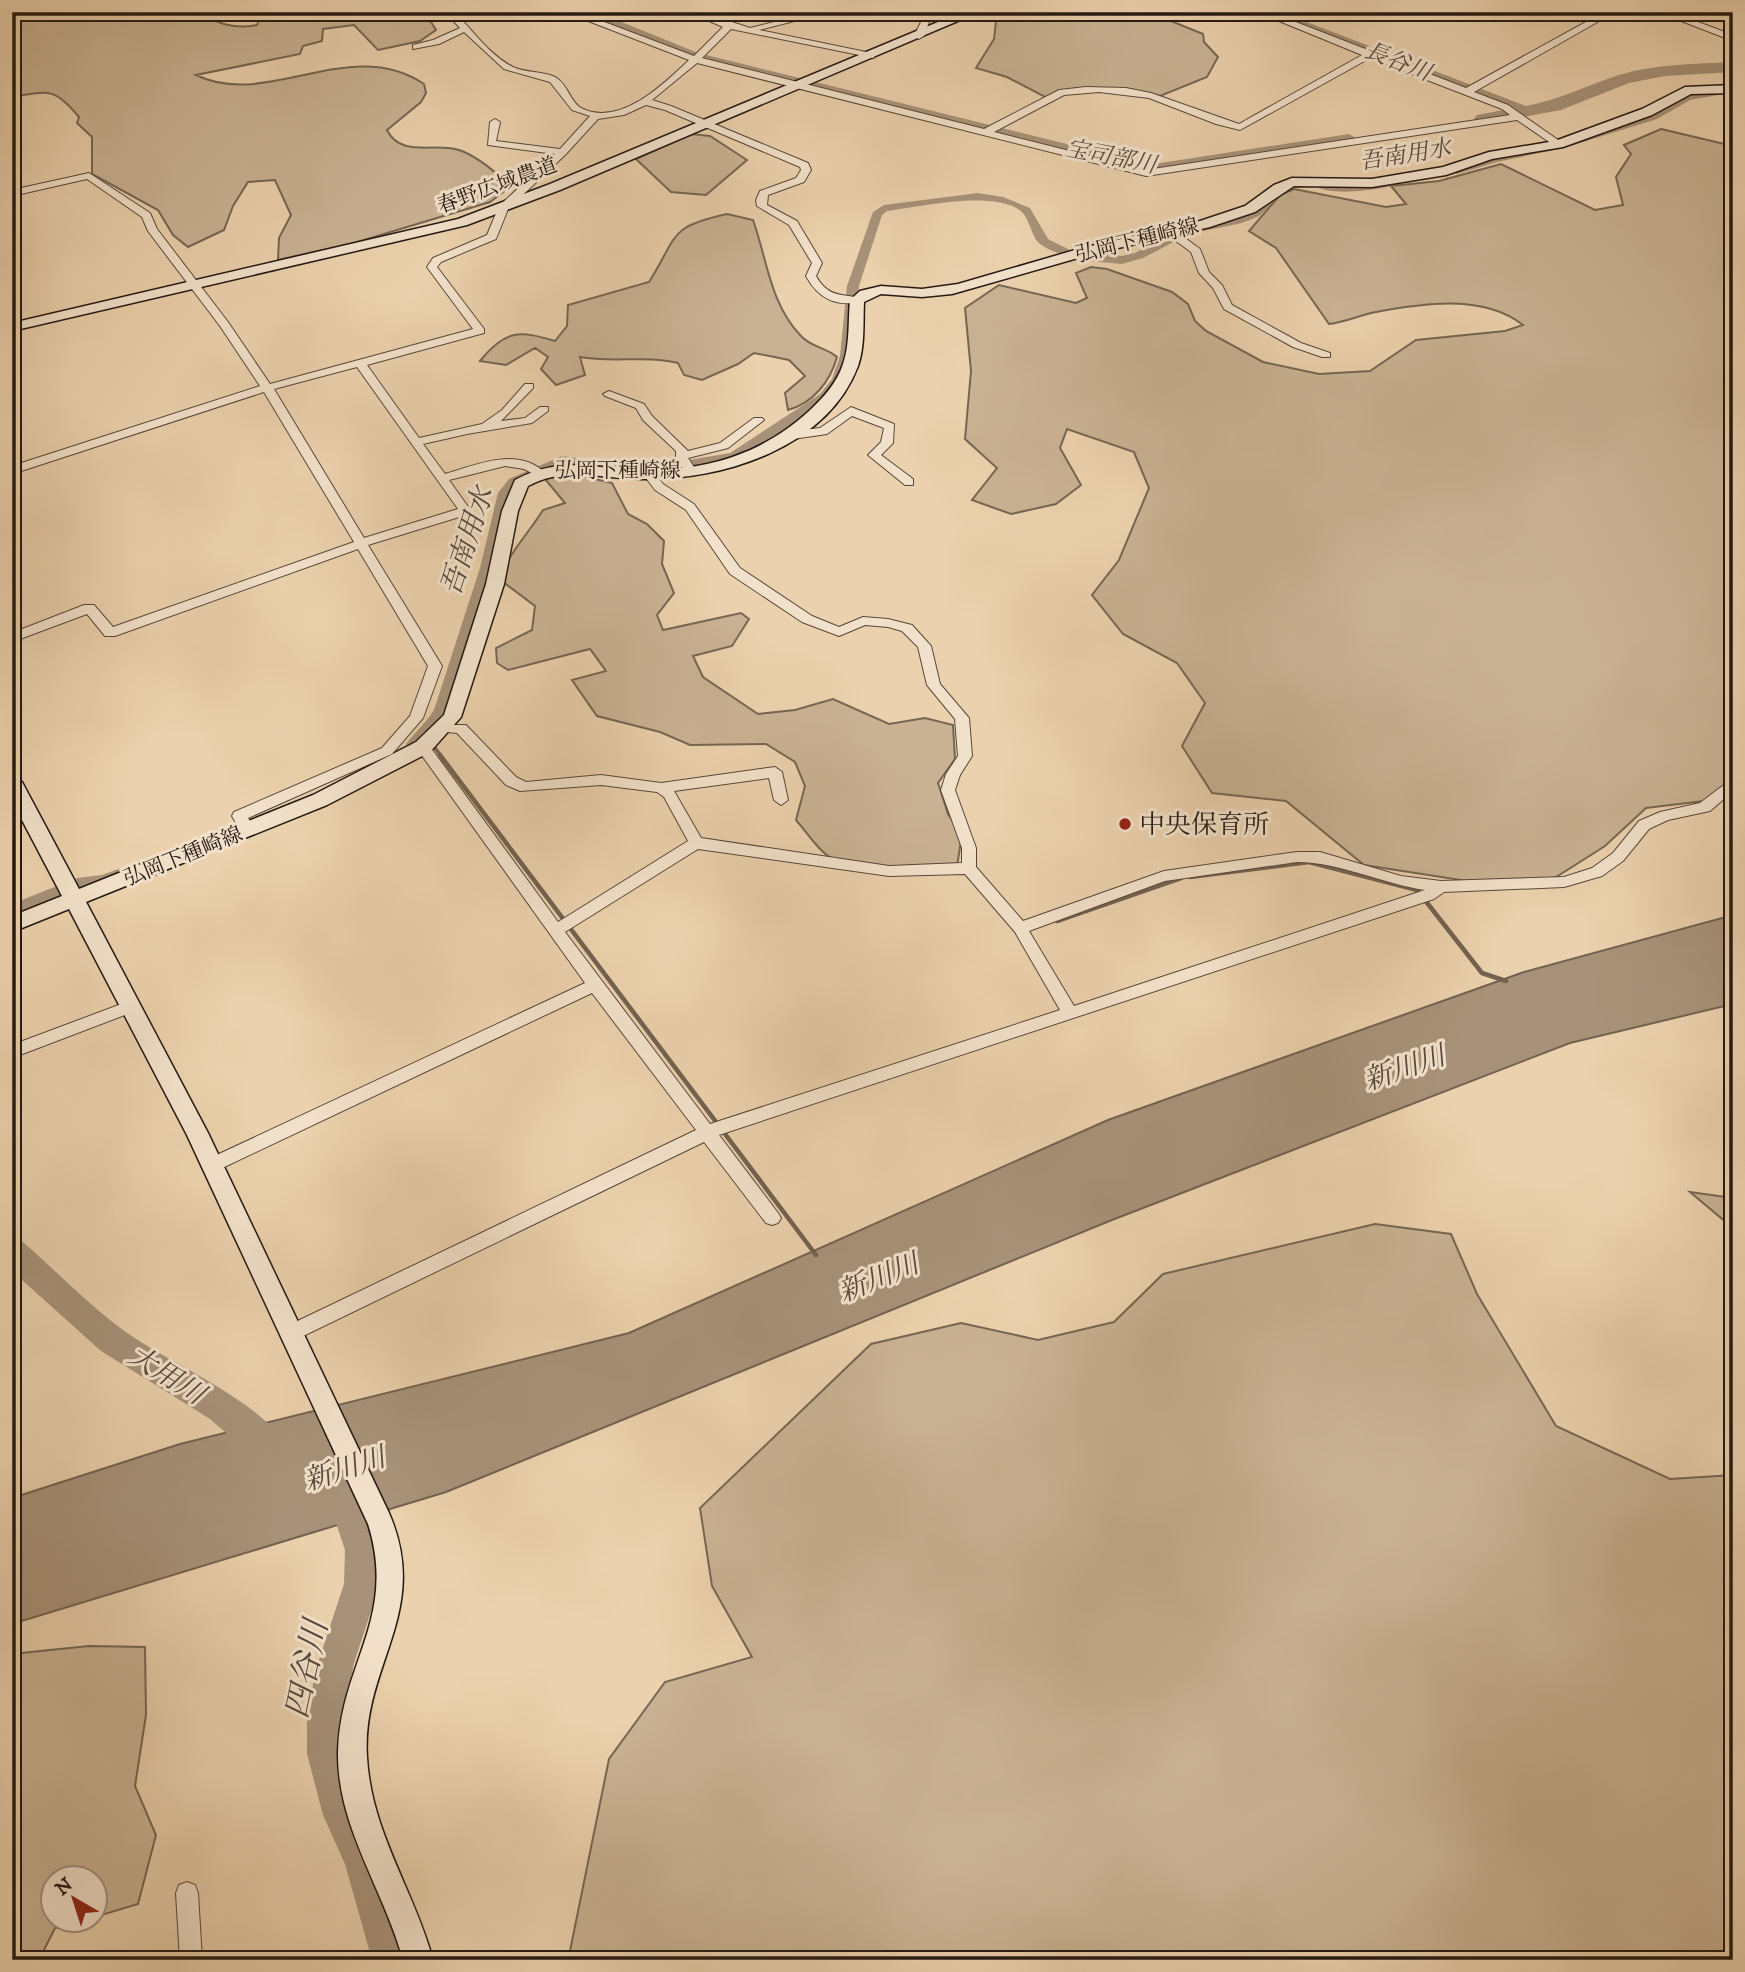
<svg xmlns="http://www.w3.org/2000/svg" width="1745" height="1972" viewBox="0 0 1745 1972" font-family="'IM FELL DW Pica','Noto Serif JP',serif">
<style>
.green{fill:#c9b293;stroke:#766653;stroke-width:2}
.water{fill:#a79279;stroke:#736250;stroke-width:2}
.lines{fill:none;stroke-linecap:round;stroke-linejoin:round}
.stream-far1{stroke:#736250;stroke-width:3.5}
.stream{stroke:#736250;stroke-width:4.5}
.canal{fill:#a79279;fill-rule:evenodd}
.river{fill:#a79279;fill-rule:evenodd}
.street-casing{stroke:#56473a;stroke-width:2}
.secondary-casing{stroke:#241913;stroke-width:3}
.street{fill:#f2e1ca;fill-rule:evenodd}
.secondary{fill:#f2e1ca;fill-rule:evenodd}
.poi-dot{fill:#8f2418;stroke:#f2e1ca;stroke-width:2.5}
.labels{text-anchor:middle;stroke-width:6;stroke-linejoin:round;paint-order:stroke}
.far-street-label{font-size:21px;fill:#241913;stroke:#f2e1ca}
.far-water-label{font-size:23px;font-style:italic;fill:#58493c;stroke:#f2e1ca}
.poi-label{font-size:26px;fill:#241913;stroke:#f2e1ca;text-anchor:start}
.water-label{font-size:28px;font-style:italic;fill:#58493c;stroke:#f2e1ca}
.near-water-label{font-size:33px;font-style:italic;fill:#58493c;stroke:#f2e1ca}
</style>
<rect width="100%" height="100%" fill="#ebd1ad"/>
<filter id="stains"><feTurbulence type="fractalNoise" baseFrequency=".00286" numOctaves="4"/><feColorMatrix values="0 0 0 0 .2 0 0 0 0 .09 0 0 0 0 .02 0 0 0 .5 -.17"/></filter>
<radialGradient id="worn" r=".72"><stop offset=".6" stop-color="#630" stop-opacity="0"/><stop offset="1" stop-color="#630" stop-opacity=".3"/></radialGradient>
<path class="green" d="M12 12H197C218 23 233 30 257 25L262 12H410L431 22 436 30 420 41 378 50 354 25 323 29 322 41 303 46 300 54 196 75C267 110 351 34 424 84L426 93 421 102 387 130C401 159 437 141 462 151 481 159 496 173 511 186L490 202 354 243 278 260 279 238 291 215 275 180 248 182 233 206 224 230 188 247 173 235 158 210 92 174V137L77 123 79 117C54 87 49 91 12 97Z
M997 12H1149L1203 34 1204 42 1218 57 1207 77 1160 96 1139 91 1059 92 1045 97 1007 77 976 68 994 39Z
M1661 129 1733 146V777L1712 800 1646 808 1605 846 1553 879 1467 881 1364 865 1286 801 1212 793 1182 746 1205 703 1177 663 1123 634 1092 595 1119 560 1149 488 1134 452 1067 429 1060 448 1081 485 1056 504 1011 514 972 500 997 468 965 439 971 371 965 308 999 285 1076 303 1087 298 1076 273 1091 267 1107 269 1172 292 1188 304 1195 321 1206 331 1263 362 1319 374 1370 371 1416 340 1505 331 1523 325C1484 294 1423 303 1376 312 1360 315 1346 322 1329 324L1276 248 1249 231 1280 195 1294 189 1386 207 1406 204 1391 186 1439 181 1501 164 1595 210 1623 205 1616 177 1631 154 1624 145Z
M691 134 710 136 747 160 706 195 671 192 636 159Z
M727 214 753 220C767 259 770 304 801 336 812 348 826 347 837 357 830 382 813 403 788 410L785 393 805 376 789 360 754 353 738 364 702 380 684 375 678 363C645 355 613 363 580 357L585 375 556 385 541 369 548 357 535 348 506 365 480 361C505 330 519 330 555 341L567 326 568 305 649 282C679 234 668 227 727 214Z
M561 475H578L612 483 628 514 647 524 664 541 662 564 674 593 657 615 663 630 741 613 749 619 732 646 693 656 703 677 758 714 795 710 833 699 889 724 925 718 953 725 955 759 938 783 948 814 962 834 957 867C924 871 864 873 833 859 820 853 806 831 796 820L805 786 795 762 766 744 690 745 660 732 597 716 572 680 606 671 590 649 508 670 497 663 496 648 532 630 535 606 499 579C509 553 528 534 543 510L565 503 545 479Z
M1690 1192 1733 1198V1228Z
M1375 1224 1451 1234 1477 1294 1556 1426 1670 1479 1733 1475V1960H564L569 1956 609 1759 665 1682 752 1657 712 1586 700 1508 871 1344 961 1323 1038 1340 1114 1322 1163 1274Z
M89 1646 145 1647 146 1715 135 1786 156 1835 138 1904 95 1917 94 1878H52V1920H85L55 1928 39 1960H12V1848L17 1844 15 1773 12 1774V1654Z"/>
<path class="water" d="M1733 915V1004L1570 1043 1112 1220 446 1492 12 1624V1498L180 1444 629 1333 1108 1120 1524 972Z"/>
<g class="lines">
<path class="stream-far1" d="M432 744 441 756"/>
<path class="stream" d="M440 755 816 1255
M1190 877 1309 862 1417 890 1482 973 1506 981
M1057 921 1181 878"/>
<path class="canal" d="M1720 89 1725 92 1724 94 1690 100 1657 119 1564 148 1497 162 1457 174 1451 171 1491 157 1558 143 1649 115 1683 95Z
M1392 180 1396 181V185C1376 190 1330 197 1313 185L1319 182 1356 185Z
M1281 186 1287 189 1285 191 1259 216 1242 223 1189 234 1143 258 1122 264 1091 261 1085 257 1091 253 1122 256 1135 253 1182 229 1235 218 1251 212Z
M978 193 1003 197 1030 208 1048 239 1076 253C1068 259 1044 249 1037 241 1031 233 1029 219 1022 212 996 189 919 207 887 211L882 215 859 286 852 356 844 379 830 400 739 459 648 475 564 464 519 485 512 494 494 568 450 710 435 733 420 748H408L406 744C415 732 426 723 434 710L480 568 498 493 509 479 562 456 648 467 730 453 820 394 832 379 840 356 847 286 873 212 884 205Z
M121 868 129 874 127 878 103 887 85 888 12 917V904L77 878 102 875Z"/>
<path class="river" d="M574 12H597L698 53 1135 161 1154 164 1349 134 1358 139 1349 144 1154 174 1135 171 686 59Z
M1299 19 1526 106C1559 100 1588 85 1619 75 1656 64 1695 64 1733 62V72L1665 76 1629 83 1561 110 1483 124 1474 119 1477 115 1509 109 1293 27 1291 24Z
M12 1238 23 1242C56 1271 88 1304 123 1330 166 1362 269 1404 290 1452L285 1463 273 1468 261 1463 210 1419 101 1351 12 1271Z
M340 1468 352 1473 381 1550 380 1584 354 1663 345 1711V1754L360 1811 383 1860 412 1960H372L345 1864 323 1815 307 1754V1711L318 1663 344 1584 345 1550 323 1484 328 1473Z"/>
<defs>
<path id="street" d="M445 12H454C473 30 489 55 513 67 526 73 542 71 555 77 568 84 570 103 583 109 621 126 664 84 689 60L565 12H578L694 56 723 27 689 12H702L750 28 813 12H830L759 30 871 53 874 54V58L731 29 702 58 984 129 1059 90 1086 87 1126 88 1151 93 1239 124 1362 55 1257 12H1270L1466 88 1604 12H1615L1474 92 1508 105 1561 142V146H1555L1517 120 1146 176 697 63 652 100 671 106 808 163 811 170 804 182 768 195 767 205 797 221 822 263 816 276C828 297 840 294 861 298V302C835 307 818 298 806 276L812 263 789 225 757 206 756 200 760 191 796 178 801 170 800 167 665 110 646 105 624 115 598 119 566 154 508 209 496 239 441 262 437 267 484 329V333L367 365 419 438 482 424 502 410 525 384H533V388L501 421 525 418 540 407H548V411L532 423 467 434 423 444 445 474C476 465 518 446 545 473L539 477 524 469 505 466 449 480 471 511 469 514 368 545 442 666 423 718 392 754 248 818 256 830 249 835C241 833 236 823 232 816L234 812 382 748 410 716 428 666 358 549 115 636H105L87 614 12 642V633L84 605H94L113 627 354 542 264 392 12 474V466L260 386 220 326 148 231 142 217 87 179 12 196V190L89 173 150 213 157 229 228 322 270 384 473 329 427 267 433 258 487 235 499 206 555 154 488 145 490 122 495 119 500 122 496 141 560 149 590 116 572 110 550 82 504 69 464 32 439 44 413 49V45L433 40 460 28ZM1370 58 1502 109 1510 115 1146 170 994 132 1064 95 1099 92 1149 98 1216 124 1240 130ZM357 367 458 509 364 538 274 389Z
M860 12 880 14 924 12 929 22 924 36 919 39 914 36 921 22 917 16 879 20Z
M1044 12H1061L1062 14 1058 17Z
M1658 12H1671L1733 35V41Z
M1165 229H1173L1200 249 1209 272 1222 285 1232 305 1301 343 1330 353V357H1322L1293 347 1224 309 1213 288 1199 273 1191 252 1165 233Z
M609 391 644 404 652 416 688 451 720 443 754 418H762L764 420 728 448 688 458 696 470 690 474 686 473 676 459V451L643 420 636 408 605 396 603 394Z
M851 407 894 424 893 443 881 455 913 479V485H905L868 455 881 442 884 428 852 416 827 434 786 440 780 436 786 432 820 428Z
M649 470 653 471 663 484 694 504 740 568 812 616 839 627 863 617 888 619 912 625 931 646 940 684 969 718 972 756 960 775 955 790 976 848V867L1023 921 1164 871 1297 852H1320L1401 876 1441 881 1564 877 1592 868 1613 853 1639 821 1660 812 1700 803 1733 778V791L1710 811 1668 820 1649 829 1623 861 1602 876 1564 887 1444 892 1434 899 719 1135 778 1213 781 1218 778 1223 772 1225 766 1223 704 1142 297 1339 291 1341 285 1339 282 1333 285 1327 696 1130 592 993 218 1170 212 1172 206 1170 203 1165 206 1160 585 983 418 750 416 747 418 744H428L558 922 688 841 664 797 657 792 601 785 520 791 506 785 457 733 437 731 435 728 437 725H466L516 777 526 782 601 775 661 783 775 767 782 772 788 800 781 805 774 800 769 778 674 791 701 838 889 866 962 863V848L941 790 946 774 958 756 955 719 927 685 918 647 902 631 888 627 865 625 839 636 802 622 730 574 686 510 655 490 643 474ZM698 849 889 876 965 874 1015 932 1060 1010 710 1124 565 932ZM1297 862C1339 862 1383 884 1425 890L1074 1006 1029 931 1165 881Z
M132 1000 138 1002 140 1006 138 1010 12 1058V1045Z
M187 1882 195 1885 198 1893 202 1960H180L176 1893 179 1885Z"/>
<path id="secondary" d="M962 12H979L560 190 467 225 12 331V323L458 219 550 184Z
M1733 85V93L1691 94 1652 115 1563 147 1492 159 1446 175 1372 187 1294 186 1255 212 1210 227 1092 254 952 294 922 297 881 294 864 302C863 322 865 346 858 366 827 448 723 480 643 479 602 479 566 465 528 486L518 511 504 584 461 717 430 752 327 805 86 902 208 1133 389 1513C432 1612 361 1666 367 1757 371 1832 414 1890 433 1960H403C384 1889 337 1828 338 1752 340 1664 398 1618 368 1524L187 1135 69 909 12 932V916L62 896 12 801V775L22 782 79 889 313 795 416 742 444 715 486 584 502 511 515 480C562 455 592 469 641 470 705 471 761 455 809 411 823 398 837 383 843 364 850 344 848 321 850 300L860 291 881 286 922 289 958 284 1082 248 1200 221 1245 206 1274 185 1292 178 1372 179 1443 167 1489 152 1555 141 1642 109 1685 87Z"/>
</defs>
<use href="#street" class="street-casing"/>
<use href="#secondary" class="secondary-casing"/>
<use href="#street" class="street"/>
<use href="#secondary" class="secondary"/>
</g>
<circle class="poi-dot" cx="1125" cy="824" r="7"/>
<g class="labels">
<g class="far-street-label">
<text transform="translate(497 185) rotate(-20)" y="7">春野広域農道</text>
<text transform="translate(1137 240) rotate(-14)" y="7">弘岡下種崎線</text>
<text x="618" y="477">弘岡下種崎線</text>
<text transform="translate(183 856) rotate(-22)" y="7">弘岡下種崎線</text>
</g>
<g class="far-water-label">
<text transform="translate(1398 61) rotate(21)" y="8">長谷川</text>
<text transform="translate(1405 154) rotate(-9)" y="8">吾南用水</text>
<text transform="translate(1111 156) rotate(11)" y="8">宝司部川</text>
</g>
<g class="poi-label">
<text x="1139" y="833">中央保育所</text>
</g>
<g class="water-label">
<text transform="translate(466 541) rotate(-72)" y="10">吾南用水</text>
<text transform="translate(1404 1067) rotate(-19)" y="10">新川川</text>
<text transform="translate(878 1277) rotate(-22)" y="10">新川川</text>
<text transform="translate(167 1374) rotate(32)" y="10">大用川</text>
<text transform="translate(344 1468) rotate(-18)" y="10">新川川</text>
</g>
<g class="near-water-label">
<text transform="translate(305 1669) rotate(-78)" y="12">四谷川</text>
</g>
</g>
<rect width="1745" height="1972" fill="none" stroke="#ebd1ad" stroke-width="42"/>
<rect x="14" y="14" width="1717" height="1944" fill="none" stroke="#241913" stroke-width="3.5"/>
<rect x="21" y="21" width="1703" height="1930" fill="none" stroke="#241913" stroke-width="2"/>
<g transform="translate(74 1899) rotate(321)"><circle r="33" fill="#f2e1ca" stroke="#a09181" stroke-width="2"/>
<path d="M0-5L12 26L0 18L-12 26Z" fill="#8f2418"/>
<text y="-10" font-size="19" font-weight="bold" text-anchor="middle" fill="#241913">N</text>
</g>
<rect width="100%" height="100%" filter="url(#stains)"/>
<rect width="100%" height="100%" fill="url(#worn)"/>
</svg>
